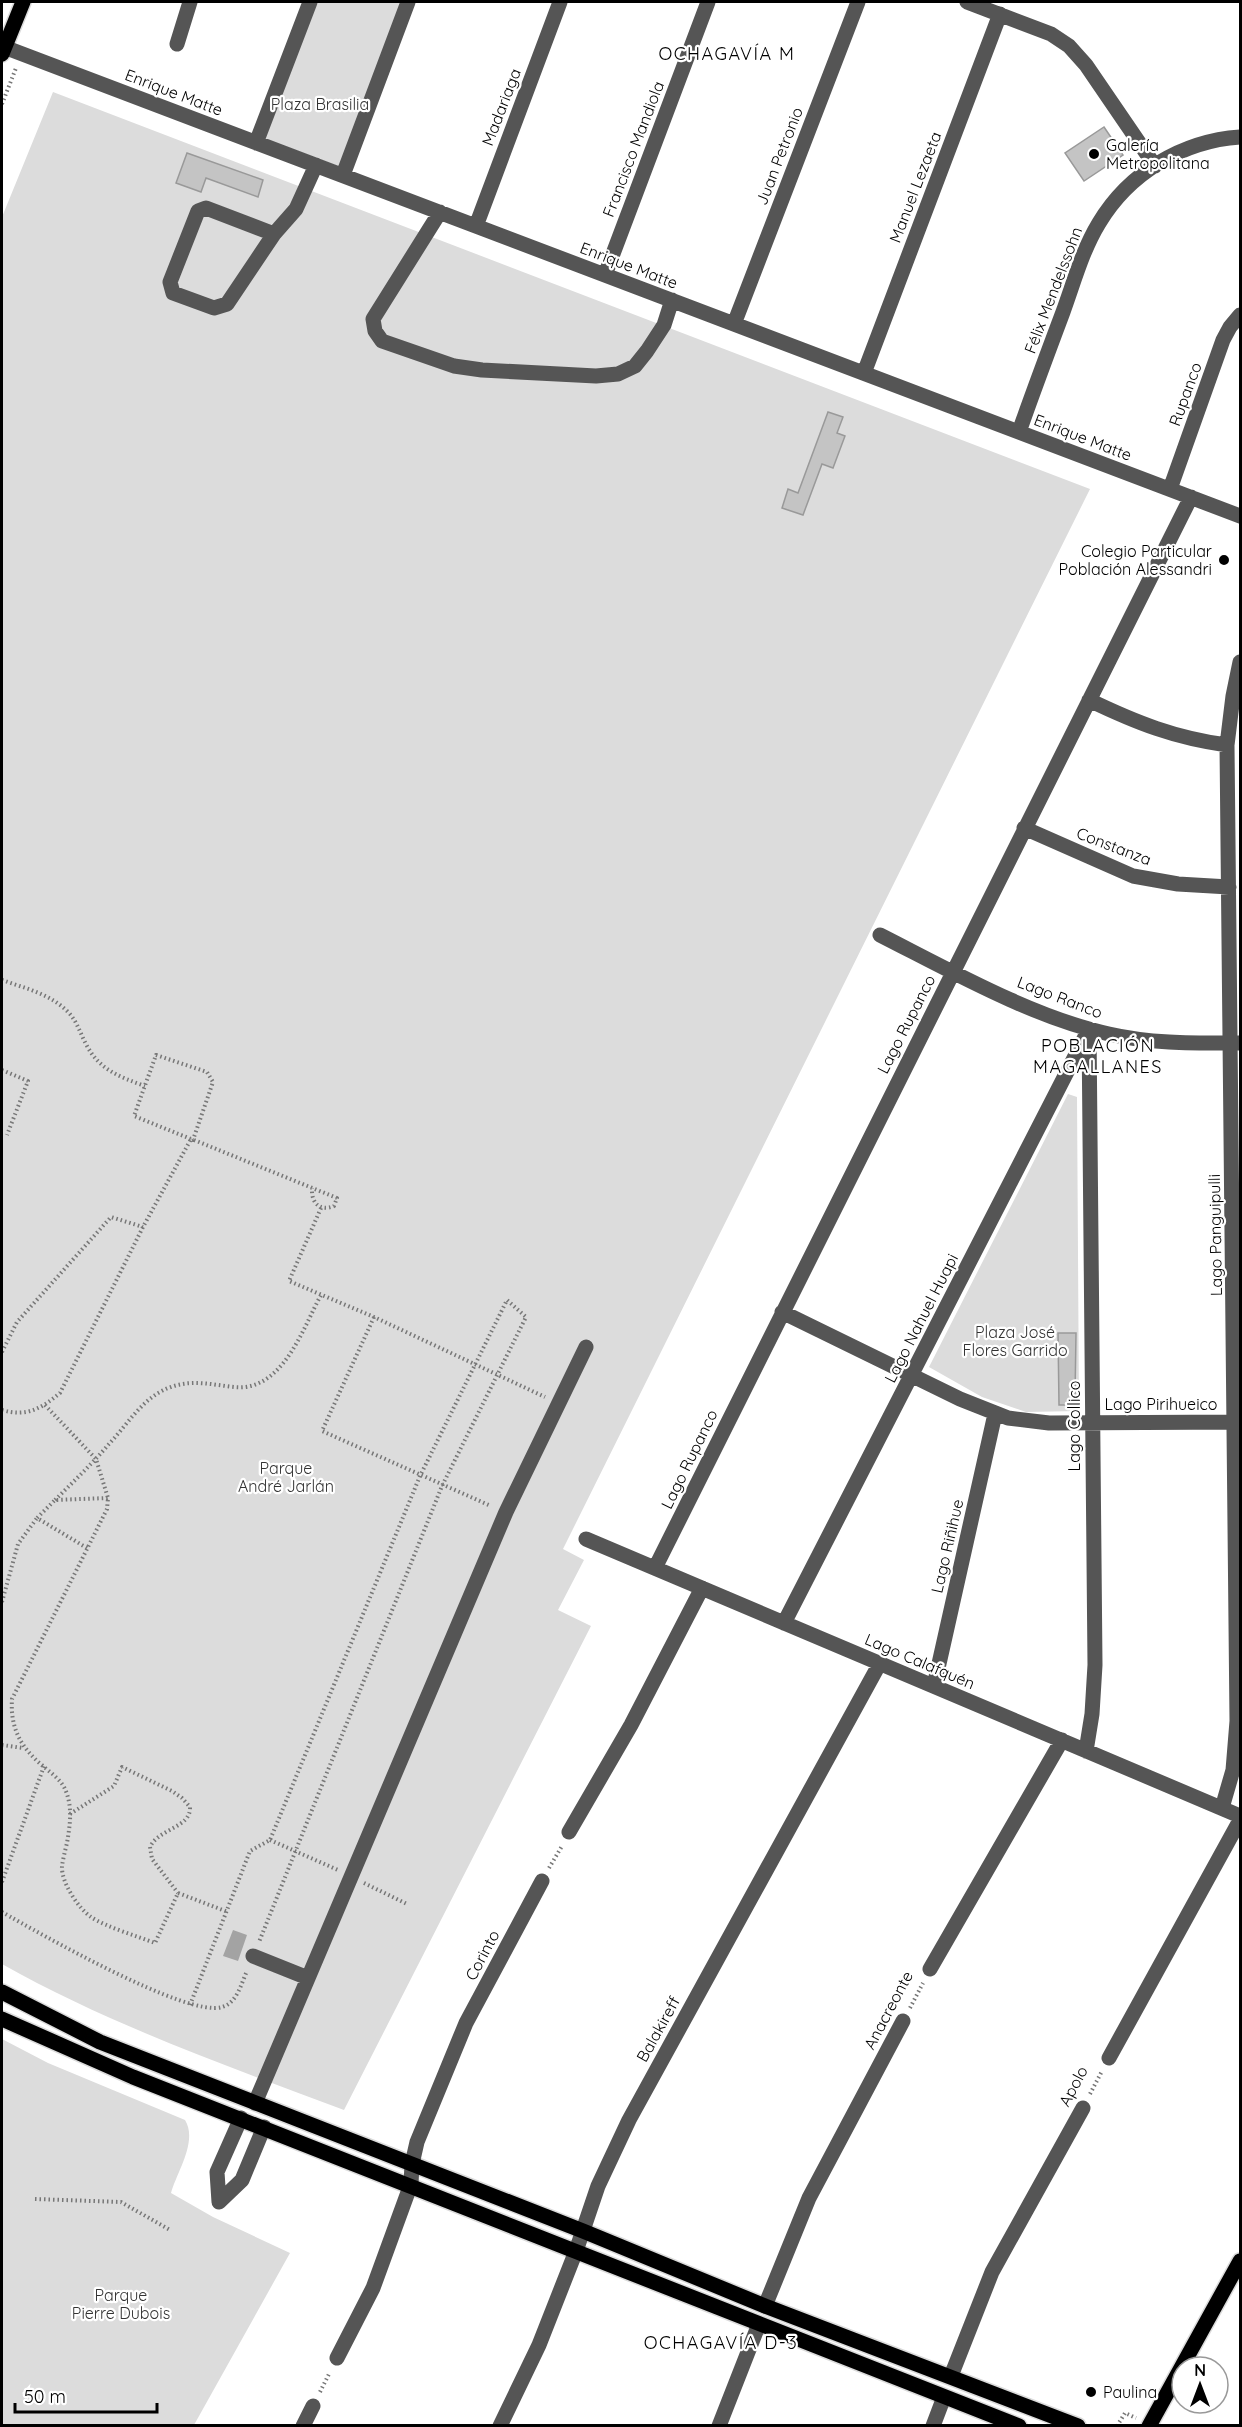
<svg xmlns="http://www.w3.org/2000/svg" width="1242" height="2427" viewBox="0 0 1242 2427" font-family="Quicksand,sans-serif">
<style>
.green{fill:#dcdcdc}
.water{fill:#a3a3a3}
.building{fill:#c4c4c4;stroke:#999;stroke-width:1.5}
.lines{fill:none;stroke-linecap:round;stroke-linejoin:round}
.major-casing{stroke:#dbdbdb;stroke-width:18}
.path{stroke:#777;stroke-width:4;stroke-dasharray:1.5 3;stroke-linecap:butt}
.minor{stroke:#555;stroke-width:15}
.major{stroke:#000;stroke-width:15}
.poi-dot{fill:#000;stroke:#fff;stroke-width:2}
.labels{text-anchor:middle;stroke-width:4.5;stroke-linejoin:round;paint-order:stroke}
.street-label{font-size:16px;fill:#000;stroke:#fff}
.park-label{font-size:16px;fill:#333;stroke:#fff}
.poi-label{font-size:16px;fill:#000;stroke:#fff;text-anchor:start}
.neighbourhood-label{font-size:18px;letter-spacing:1.5px;fill:#000;stroke:#fff}
</style>
<rect width="100%" height="100%" fill="#fff"/>
<path class="green" d="M316 2H402L341 167 263 138Z
M53 92 1090 489 563 1549 584 1560 558 1610 591 1626 344 2110C228 2066 110 2025 2 1964V217Z
M1068 1094 1077 1097 1079 1411 1026 1412 982 1397 929 1367Z
M2 2039 48 2063 185 2120C198 2141 177 2172 171 2193L213 2217 290 2253 194 2425H2Z"/>
<path class="water" d="M233 1930 247 1935 238 1961 223 1956Z"/>
<path class="building" d="M1104 127 1123 155 1084 181 1065 153Z
M187 153 263 180 258 197 206 178 201 192 176 183Z
M828 412 843 417 837 433 845 436 833 468 822 464 803 515 782 508 788 489 798 493Z
M1058 1333H1076L1075 1397 1070 1405H1059Z"/>
<g class="lines">
<defs>
<path id="major" d="M2 54 23 2
M2 1992 100 2042 583 2231 765 2306 1078 2426
M2 2019 133 2077 1019 2426
M1149 2426 1240 2261"/>
</defs>
<use href="#major" class="major-casing"/>
<path class="path" d="M2 104 16 68
M2 980C24 988 51 994 68 1012 77 1021 80 1033 86 1044 99 1070 120 1077 145 1086
M2 1070 28 1081 7 1135
M194 1140 337 1198 334 1206C319 1212 311 1202 312 1188
M321 1208 289 1281 374 1317 545 1397
M374 1317 322 1431 491 1506
M2 1352 17 1322 111 1217 143 1227
M45 1405 96 1459 108 1498 107 1509 12 1699C10 1728 21 1748 43 1766 51 1773 61 1780 65 1789 73 1807 70 1825 67 1843 65 1851 63 1859 62 1866 61 1882 78 1908 91 1917 106 1927 137 1936 155 1943L178 1893 228 1912
M2 1410C26 1417 41 1409 60 1393L143 1227 191 1139 193 1140 213 1082 207 1072 156 1055 134 1116 191 1139
M55 1500C73 1482 92 1464 109 1444 125 1427 140 1403 160 1392 179 1381 198 1382 218 1385 227 1386 236 1388 245 1387 286 1382 304 1326 321 1295
M87 1548 37 1518 55 1500 108 1498
M2 1602 18 1544 37 1518
M2 1745 23 1748
M70 1814 114 1786 122 1767 172 1791 182 1798 190 1807C191 1828 159 1828 150 1847L152 1859 178 1893
M270 1840 338 1870
M549 1868 562 1846
M2 1882 44 1766
M364 1883 407 1904
M2 1912C39 1933 187 2018 222 2007 237 2003 241 1984 247 1971
M190 2005 250 1851 270 1840 420 1476 507 1300 526 1317 442 1486 259 1942
M910 2008 923 1983
M1090 2094 1102 2071
M35 2199 121 2202 170 2230
M320 2392 330 2372
M1117 2426 1125 2413 1136 2418"/>
<path class="minor" d="M967 2 1051 34 1069 46 1086 65 1155 166
M177 44 190 2
M4 47 1240 516
M256 143 310 2
M343 175 408 2
M440 212 373 319 375 331 382 341 454 366 482 370 596 376 618 374 635 366 647 351 664 325 672 300
M476 226 560 2
M274 234 206 208 198 211 170 282 173 293 214 308 227 304 274 234 296 209 316 165
M605 275 708 2
M734 324 858 2
M864 373 1000 14
M1019 432C1033 392 1048 352 1063 312 1074 282 1082 251 1099 223 1129 173 1182 141 1240 137
M1170 489 1223 340 1230 327 1240 315
M1089 700C1137 723 1175 738 1227 745
M1024 828 1133 876 1178 884 1229 887
M880 935C949 970 1034 1018 1109 1034 1152 1044 1197 1043 1240 1043
M782 1312 960 1399 1008 1418 1049 1423 1240 1422
M586 1539 1240 1816
M655 1568 1191 497
M784 1623 1088 1031
M934 1686 995 1414
M1086 1751 1092 1714 1095 1665 1089 1029
M1222 1808 1233 1770 1237 1721 1227 745 1233 696 1240 662
M569 1832 631 1725 702 1588
M253 1956 308 1978
M930 1969 1062 1740
M1109 2058 1240 1820
M255 2103 506 1512 586 1347
M219 2202 242 2180 264 2127
M219 2202 217 2172 241 2118
M765 2306 809 2198 903 2021
M337 2358 373 2288 411 2184 412 2164 417 2142 466 2023 542 1881
M951 2376 992 2272 1083 2108
M303 2426 313 2406
M500 2426 539 2345 576 2251 598 2186 629 2120 880 1663
M719 2426 759 2324
M933 2426 944 2397"/>
<use href="#major" class="major"/>
</g>
<g class="poi-dot">
<circle cx="1094" cy="154" r="6"/>
<circle cx="1224" cy="560" r="6"/>
<circle cx="1091" cy="2392" r="6"/>
</g>
<g class="labels">
<g class="street-label">
<text transform="translate(174 92) rotate(21)" y="6">Enrique Matte</text>
<text transform="translate(501 107) rotate(-69)" y="6">Madariaga</text>
<text transform="translate(633 149) rotate(-69)" y="6">Francisco Mandiola</text>
<text transform="translate(779 156) rotate(-69)" y="6">Juan Petronio</text>
<text transform="translate(915 187) rotate(-69)" y="6">Manuel Lezaeta</text>
<text transform="translate(629 265) rotate(21)" y="6">Enrique Matte</text>
<text transform="translate(1053 290) rotate(-69)" y="6">Félix Mendelssohn</text>
<text transform="translate(1185 394) rotate(-70)" y="6">Rupanco</text>
<text transform="translate(1083 437) rotate(21)" y="6">Enrique Matte</text>
<text transform="translate(1114 846) rotate(21)" y="6">Constanza</text>
<text transform="translate(1060 997) rotate(21)" y="6">Lago Ranco</text>
<text transform="translate(906 1024) rotate(-63)" y="6">Lago Rupanco</text>
<text transform="translate(1215 1235) rotate(-91)" y="6">Lago Panguipulli</text>
<text transform="translate(921 1318) rotate(-63)" y="6">Lago Nahuel Huapi</text>
<text x="1161" y="1410">Lago Pirihueico</text>
<text transform="translate(1074 1426) rotate(-90)" y="6">Lago Collico</text>
<text transform="translate(689 1459) rotate(-64)" y="6">Lago Rupanco</text>
<text transform="translate(947 1546) rotate(-77)" y="6">Lago Riñihue</text>
<text transform="translate(920 1661) rotate(23)" y="6">Lago Calafquén</text>
<text transform="translate(482 1955) rotate(-62)" y="6">Corinto</text>
<text transform="translate(888 2010) rotate(-62)" y="6">Anacreonte</text>
<text transform="translate(658 2029) rotate(-61)" y="6">Balakireff</text>
<text transform="translate(1073 2086) rotate(-62)" y="6">Apolo</text>
</g>
<g class="park-label">
<text x="320" y="110">Plaza Brasilia</text>
<text x="1015" y="1338">Plaza José<tspan x="1015" dy="18">Flores Garrido</tspan></text>
<text x="286" y="1474">Parque<tspan x="286" dy="18">André Jarlán</tspan></text>
<text x="121" y="2301">Parque<tspan x="121" dy="18">Pierre Dubois</tspan></text>
</g>
<g class="poi-label">
<text x="1106" y="151">Galería<tspan x="1106" dy="18">Metropolitana</tspan></text>
<text x="1212" y="557" text-anchor="end">Colegio Particular<tspan x="1212" dy="18">Población Alessandri</tspan></text>
<text x="1103" y="2398">Paulina</text>
</g>
<g class="neighbourhood-label">
<text x="727" y="60">OCHAGAVÍA M</text>
<text x="1098" y="1052">POBLACIÓN<tspan x="1098" dy="21">MAGALLANES</tspan></text>
<text x="721" y="2349">OCHAGAVÍA D-3</text>
</g>
</g>
<rect width="1242" height="2427" fill="none" stroke="#000000" stroke-width="6"/>
<g transform="translate(1200 2385)"><circle r="28" fill="#ffffff" stroke="#999999" stroke-width="1.5"/>
<path d="M0-4.5L10 22L0 15L-10 22Z" fill="#000000"/>
<text y="-9" font-size="16" font-weight="bold" text-anchor="middle" fill="#000000">N</text>
</g>
<path d="M15 2403v9h142v-9" fill="none" stroke="#000000" stroke-width="3"/>
<text x="24" y="2403" font-size="18" fill="#000000" stroke="#ffffff" stroke-width="4.5" paint-order="stroke">50 m</text>
</svg>
